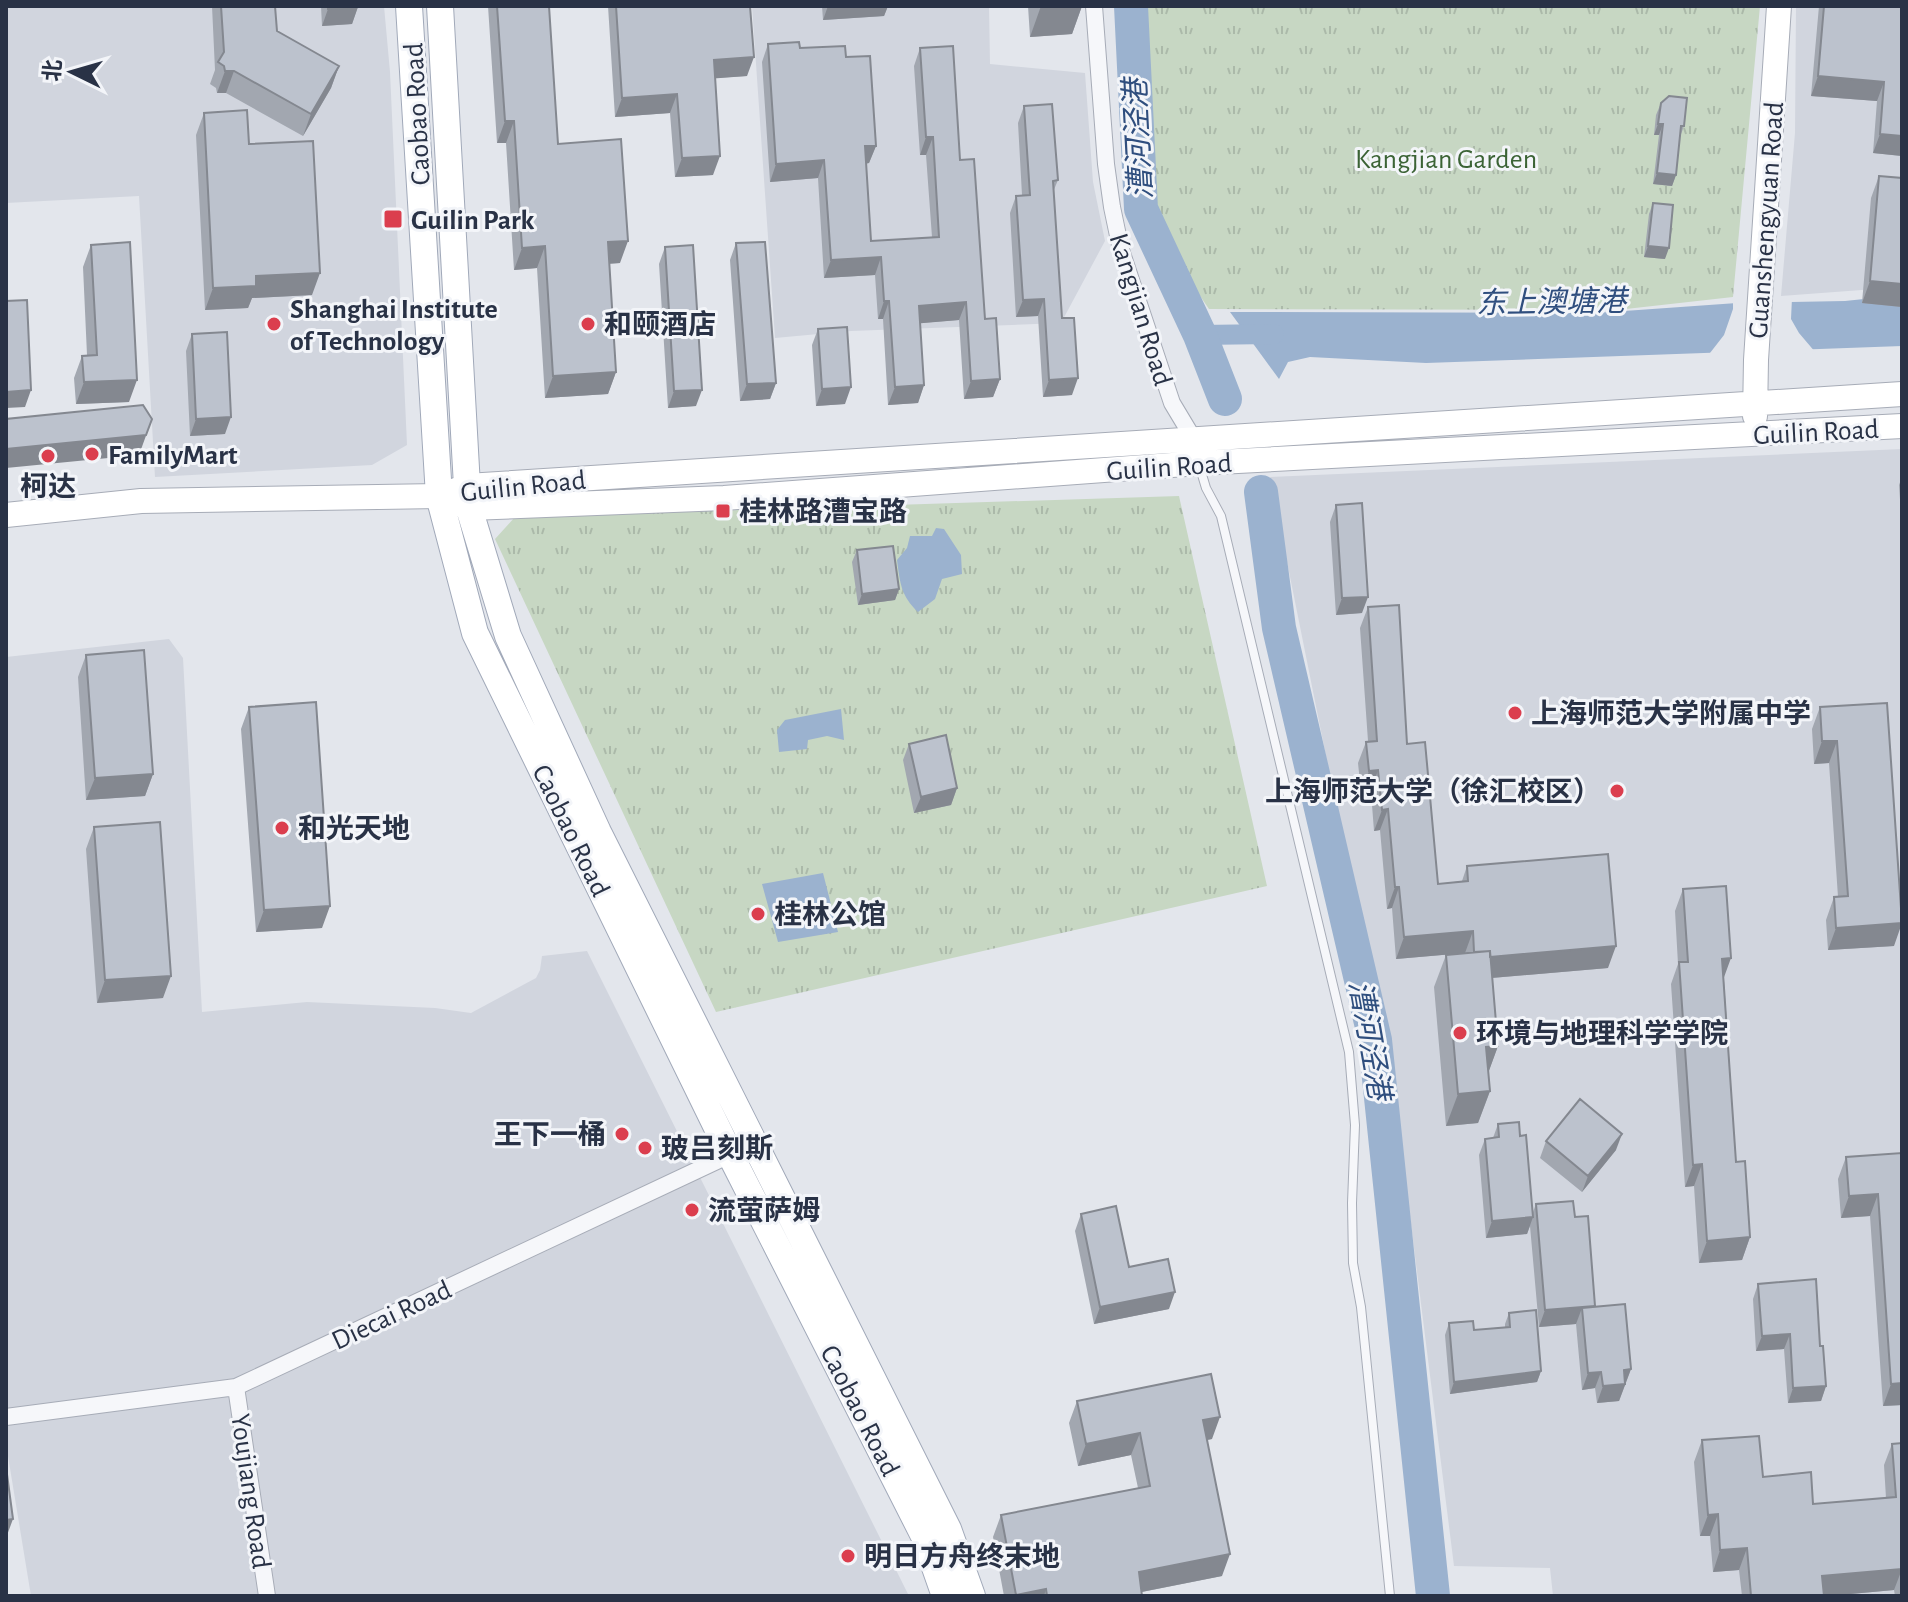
<svg xmlns="http://www.w3.org/2000/svg" width="1908" height="1602" viewBox="0 0 1908 1602" font-family="'Alegreya Sans','Noto Sans SC',sans-serif">
<style>
.built{fill:#d1d5de}
.park{fill:url(#park-tufts)}
.water{fill:#9bb2cf}
.pier{fill:#e3e6ec}
.lines{fill:none;stroke-linecap:round;stroke-linejoin:round}
.canal{stroke:#9bb2cf;stroke-width:20}
.river{stroke:#9bb2cf;stroke-width:34}
.lane-casing{stroke:#a7acb7;stroke-width:10}
.street-casing{stroke:#a7acb7;stroke-width:18}
.secondary-casing{stroke:#a7acb7;stroke-width:26}
.primary-casing{stroke:#a1a9b9;stroke-width:28}
.lane{stroke:#f6f7fa;stroke-width:8}
.street{stroke:#f6f7fa;stroke-width:16}
.secondary{stroke:#fff;stroke-width:24}
.primary{stroke:#fff;stroke-width:26}
.wall{fill:#a2a7b0}
.shaded-wall{fill:#848890}
.building{fill:#bcc2cd;stroke:#848890;stroke-width:2}
.poi-dot{fill:#db3e4e;stroke:#f3f5f9;stroke-width:3}
.labels{text-anchor:middle;stroke-width:6;stroke-linejoin:round;paint-order:stroke}
.street-label{font-size:28px;fill:#293246;stroke:#f3f5f9}
.park-label{font-size:28px;fill:#3b6335;stroke:#f3f5f9}
.poi-label{font-size:28px;font-weight:bold;fill:#293246;stroke:#f3f5f9;text-anchor:start}
.water-label{font-size:30px;font-style:italic;fill:#2f4e7e;stroke:#f3f5f9}
</style>
<defs>
<pattern id="park-tufts" width="24" height="20" patternUnits="userSpaceOnUse" patternTransform="scale(2)"><rect width="24" height="20" fill="#c7d7c3"/><path d="M3 7l-1-3M5 7V3M7 7l1-3M15 17l-1-3M17 17v-4M19 17l1-3" fill="none" stroke="#abb9a9"/></pattern>
</defs>
<rect width="100%" height="100%" fill="#e3e6ec"/>
<path class="built" d="M6 6H384L390 72 407 445 372 465 155 477 139 196 6 203Z
M752 6H989L990 64 1085 73 1093 182 1105 241 1061 323 851 331 775 338Z
M1796 6H1902V287L1781 296 1795 133Z
M1902 449V1596H1553L1550 1568 1454 1566 1396 1105 1270 477Z
M169 639 183 658 202 1012 307 1002 435 1008 471 1013 536 978 540 970 542 956 587 951 909 1596H31L6 1444V657Z"/>
<path class="park" d="M1131 6H1760L1733 297 1617 310 1209 309 1141 209Z
M1179 496 1267 886 716 1012 495 539 515 517Z"/>
<path class="water" d="M1902 295V346L1426 363 1310 357 1288 362 1279 379 1230 312 1596 313 1737 303 1845 301Z
M936 528 944 529 961 555 962 574 942 579 935 599 918 612C901 596 900 583 897 560L907 548 910 536H932Z
M841 709 844 740 827 736 808 740 807 749 779 752 777 730 785 720Z
M823 873 838 932 778 942 762 884Z"/>
<path class="pier" d="M1792 298 1791 319 1799 333 1816 353 1701 357 1710 353 1724 335 1733 309V300Z"/>
<g class="lines">
<path class="canal" d="M1200 335 1274 334"/>
<path class="river" d="M1131 6 1141 209 1200 335 1225 399
M1261 492 1279 628 1375 1040 1433 1596"/>
<defs>
<path id="lane" d="M1200 468 1206 488 1221 516 1349 1052 1355 1125 1352 1203 1353 1263 1361 1307 1390 1596"/>
<path id="street" d="M1094 6 1106 164 1112 207 1121 250 1172 403 1193 438 1196 448
M236 1387 267 1596
M6 1417 236 1387 738 1151"/>
<path id="secondary" d="M1755 416 1756 360 1779 6
M452 501 469 508 724 498 1199 463 1902 426
M6 515 141 501 439 496 467 486 1902 394"/>
<path id="primary" d="M409 6 439 496 475 633 730 1154 924 1536 945 1596
M440 6 467 486 469 508 508 636 598 832 948 1529 972 1596"/>
</defs>
<use href="#lane" class="lane-casing"/>
<use href="#street" class="street-casing"/>
<use href="#secondary" class="secondary-casing"/>
<use href="#primary" class="primary-casing"/>
<use href="#lane" class="lane"/>
<use href="#street" class="street"/>
<use href="#secondary" class="secondary"/>
<use href="#primary" class="primary"/>
</g>
<path class="wall" d="M212 6H275L277 31 339 66 331 88 303 136 226 93H217L216 88 210 84 215 70Z
M321 6H358L352 24 322 26Z
M488 6H549L558 144 620 263 609 264 616 372 608 394 545 398 537 268 514 270 506 143H497Z
M608 6H750L747 76 715 78 713 175 675 177 670 113 615 117Z
M822 6H888L884 16 823 20Z
M1028 6H1082L1072 34 1030 37Z
M1819 6H1902V156L1873 153 1877 101 1811 96Z
M768 44 846 57 876 146 869 163 866 164 871 241 932 237 926 155H920L914 66 920 48 960 160 985 319 1000 379 993 397 964 399 959 320 920 323 924 385 918 403 888 405 883 319H878L875 275 824 278 818 178 770 182 762 62Z
M1661 103 1684 126 1680 137 1676 175 1672 186 1653 184 1659 135H1654L1656 115Z
M1024 106 1058 180 1053 192 1062 318 1072 395 1043 397 1038 316 1016 317 1010 213 1016 196 1022 195 1018 123Z
M204 113 249 144 312 295 252 298 248 308 205 310 196 135Z
M1879 176 1902 178V307L1862 303 1871 198Z
M1653 203 1665 259 1644 257 1649 214Z
M736 243 776 383 770 399 740 401 730 260Z
M91 245 129 402 76 404 74 378 82 356 87 355 83 267Z
M665 247 696 406 668 408 659 264Z
M818 329 845 404 816 406 812 345Z
M192 334 225 434 190 436 186 351Z
M1902 477V528L1899 485Z
M1336 505 1362 613 1336 615 1330 522Z
M857 550 899 589 895 600 858 605 852 562Z
M1368 607 1407 744 1438 884 1462 881 1467 866 1608 968 1492 978 1498 1046 1488 1073 1490 1091 1478 1123 1446 1126 1434 987 1446 955 1465 953 1396 959 1392 908 1387 909 1380 830 1374 831 1371 792H1361L1358 763 1366 742 1368 741 1360 628Z
M86 655 153 774 145 796 86 800 78 677Z
M1887 703 1894 946 1828 950 1826 920 1834 897H1838L1829 763 1814 764 1812 729 1820 707Z
M249 707 322 928 256 932 241 729Z
M909 744 957 788 951 805 914 813 903 760Z
M94 827 163 998 97 1003 86 849Z
M1683 889 1724 980 1736 1162 1750 1237 1742 1260 1699 1263 1694 1186 1685 1187 1671 984 1678 964 1675 911Z
M1498 1124 1520 1136 1533 1212 1536 1204 1575 1217 1595 1307 1631 1369 1619 1401 1597 1403 1595 1388 1582 1390 1576 1324 1539 1327 1530 1226 1527 1234 1486 1238 1479 1155 1485 1139 1493 1138Z
M1546 1141 1616 1150 1582 1192 1540 1158Z
M1902 1153V1405L1883 1406 1870 1216 1841 1218 1838 1179 1846 1157Z
M1081 1214 1129 1267 1169 1309 1094 1324 1075 1231Z
M1758 1284 1820 1346 1826 1386 1821 1401 1788 1403 1784 1349 1756 1351 1753 1299Z
M1509 1313 1541 1371 1537 1382 1450 1394 1445 1335 1449 1323 1474 1330 1505 1327V1324Z
M1077 1401 1212 1439 1207 1440 1222 1576 1142 1592V1596H1004L993 1537 1001 1515 1138 1488 1131 1455 1078 1466 1069 1423Z
M1702 1440 1763 1477 1813 1504 1886 1498 1884 1465 1892 1444 1902 1443V1596H1895L1894 1590 1829 1596H1742L1739 1570 1713 1572 1710 1536H1700L1694 1462Z"/>
<path class="shaded-wall" d="M828 6H888L884 16 823 20Z
M1041 6H1082L1072 34 1030 37Z
M358 7 352 24 322 26 328 9Z
M754 57 747 76 707 79 714 60Z
M339 66 331 88 303 136 311 114Z
M225 71H234L226 93H217Z
M1818 76 1884 82 1877 101 1811 96Z
M677 94 670 113 615 117 622 98Z
M505 121H514L506 143H497Z
M1658 124H1663L1659 135H1654Z
M1880 134 1902 136V156L1873 153Z
M926 137H933L926 155H920Z
M865 146H876L869 163 858 164Z
M720 156 713 175 675 177 682 158Z
M824 160 818 178 770 182 776 164Z
M1657 173 1676 175 1672 186 1653 184Z
M628 241 620 263 600 264 608 242Z
M545 246 537 268 514 270 522 248Z
M1648 246 1669 248 1665 259 1644 257Z
M881 257 875 275 824 278 831 260Z
M320 273 312 295 252 298 248 308 205 310 213 288 256 276Z
M1870 281 1902 284V307L1862 303Z
M1044 299 1038 316 1016 317 1023 300Z
M884 301H889L883 319H878Z
M966 302 959 320 912 324 919 306Z
M616 372 608 394 545 398 553 376Z
M1078 378 1072 395 1043 397 1049 380Z
M1000 379 993 397 964 399 971 381Z
M137 380 129 402 76 404 84 382Z
M776 383 770 399 740 401 747 384Z
M924 385 918 403 888 405 895 387Z
M851 387 845 404 816 406 822 389Z
M31 390 25 407 6 408V392Z
M702 390 696 406 668 408 674 391Z
M231 417 225 434 190 436 196 419Z
M152 419 139 455 6 468V449Z
M899 589 895 600 858 605 862 594Z
M1368 597 1362 613 1336 615 1342 598Z
M1822 741H1837L1829 763 1814 764Z
M1378 770 1371 792H1361L1369 771Z
M153 774 145 796 86 800 95 778Z
M957 788 951 805 914 813 921 797Z
M1388 809 1380 830 1374 831 1382 810Z
M1395 887H1399L1392 908 1387 909Z
M330 906 322 928 256 932 264 910Z
M1902 923 1894 946 1828 950 1836 928Z
M1473 931 1465 953 1396 959 1404 937Z
M1616 946 1608 968 1467 980 1475 958Z
M1731 958 1723 980 1722 959Z
M171 976 163 998 97 1003 105 980Z
M1498 1046 1486 1079V1047Z
M1490 1091 1478 1123 1446 1126 1458 1094Z
M1622 1134 1616 1150 1582 1192 1588 1176Z
M1702 1164 1694 1186 1685 1187 1693 1165Z
M1878 1194 1870 1216 1841 1218 1849 1196Z
M1533 1217 1527 1234 1486 1238 1492 1221Z
M1750 1237 1742 1260 1699 1263 1707 1241Z
M1175 1292 1169 1309 1094 1324 1100 1307Z
M1595 1306 1589 1322 1582 1308 1576 1324 1539 1327 1545 1310Z
M1790 1334 1784 1349 1756 1351 1762 1336Z
M1631 1369 1619 1401 1597 1403 1603 1386 1624 1370Z
M1541 1371 1537 1382 1450 1394 1454 1382Z
M1601 1372 1595 1388 1582 1390 1588 1373Z
M1902 1383V1405L1883 1406 1891 1384Z
M1826 1386 1821 1401 1788 1403 1793 1388Z
M1220 1417 1212 1439 1195 1442 1203 1420Z
M1140 1433 1131 1455 1078 1466 1086 1444Z
M1718 1514 1710 1536H1700L1708 1515Z
M13 1519 6 1538V1520Z
M1747 1548 1739 1570 1713 1572 1720 1550Z
M1230 1554 1222 1576 1131 1594 1139 1572Z
M1902 1569 1894 1590 1829 1596H1815L1822 1576Z
M1046 1589 1044 1596H1015L1016 1595Z"/>
<path class="building" d="M221 6H275L277 31 339 66 311 114 234 71H225L224 66 218 62 224 52Z
M328 6H358V7L328 9Z
M497 6H549L558 144 621 139 628 241 608 242 616 372 553 376 545 246 522 248 514 121H505Z
M616 6H750L754 57 714 60 720 156 682 158 677 94 622 98Z
M1824 6H1902V136L1880 134 1884 82 1818 76Z
M799 42 800 48 845 46 846 57 870 56 876 146H865L871 241 939 237 933 137H926L920 48 953 46 960 160 974 159 985 319 996 318 1000 379 971 381 966 302 919 306 924 385 895 387 889 301H884L881 257 831 260 824 160 776 164 768 44Z
M1669 96 1687 98 1684 126H1681L1676 175 1657 173 1663 124H1658L1661 103Z
M1052 104 1058 180 1053 181 1062 318H1074L1078 378 1049 380 1044 299 1023 300 1016 196 1030 195 1024 106Z
M247 110 249 144 313 141 320 273 256 276V286L213 288 204 113Z
M1879 176 1902 178V284L1870 281Z
M1653 203 1673 205 1669 248 1648 246Z
M130 242 137 380 84 382 82 356 97 355 91 245Z
M765 242 776 383 747 384 736 243Z
M693 245 702 390 674 391 665 247Z
M27 300 31 390 6 392V301Z
M847 327 851 387 822 389 818 329Z
M227 332 231 417 196 419 192 334Z
M143 405 152 419 146 435 6 449V419Z
M1362 503 1368 597 1342 598 1336 505Z
M893 546 899 589 862 594 857 550Z
M1399 605 1407 744 1425 742 1438 884 1468 881 1467 866 1608 854 1616 946 1490 957V951L1474 952 1473 931 1404 937 1399 887H1395L1388 809 1382 810 1378 770 1369 771 1366 742 1377 741 1368 607Z
M144 650 153 774 95 778 86 655Z
M316 702 330 906 264 910 249 707Z
M1887 703 1902 923 1836 928 1834 897 1848 896 1837 741H1822L1820 707Z
M946 735 957 788 921 797 909 744Z
M160 822 171 976 105 980 94 827Z
M1726 886 1731 958 1722 959 1736 1162 1745 1161 1750 1237 1707 1241 1702 1164 1693 1165 1679 962H1688L1683 889Z
M1490 951 1498 1046 1486 1047 1490 1091 1458 1094 1446 955Z
M1580 1099 1622 1134 1588 1176 1546 1141Z
M1519 1122 1520 1136 1526 1135 1533 1217 1492 1221 1485 1139 1499 1137 1498 1124Z
M1902 1153V1383L1891 1384 1878 1194 1849 1196 1846 1157Z
M1573 1201 1575 1217 1588 1216 1595 1306 1545 1310 1536 1204Z
M1116 1206 1129 1267 1168 1259 1175 1292 1100 1307 1081 1214Z
M1816 1279 1820 1346H1823L1826 1386 1793 1388 1790 1334 1762 1336 1758 1284Z
M1625 1304 1631 1369 1624 1370 1625 1384 1603 1386 1601 1372 1588 1373 1582 1308Z
M1536 1310 1541 1371 1454 1382 1449 1323 1473 1321 1474 1330 1510 1327 1509 1313Z
M1211 1374 1220 1417 1203 1420 1230 1554 1139 1572 1142 1596H1047L1046 1589 1016 1595 1001 1515 1150 1486 1140 1433 1086 1444 1077 1401Z
M1759 1436 1763 1477 1811 1472 1813 1504 1896 1497 1892 1444 1902 1443V1569L1822 1576 1824 1596H1751L1747 1548 1720 1550 1718 1514 1708 1515 1702 1440Z
M6 1467 13 1519 6 1520Z"/>
<g class="poi-dot">
<rect x="383" y="209" width="20" height="20" rx="4"/>
<circle cx="274" cy="324" r="8"/>
<circle cx="588" cy="324" r="8"/>
<circle cx="92" cy="454" r="8"/>
<circle cx="48" cy="456" r="8"/>
<rect x="715" y="503" width="16" height="16" rx="4"/>
<circle cx="1515" cy="713" r="8"/>
<circle cx="1617" cy="791" r="8"/>
<circle cx="282" cy="828" r="8"/>
<circle cx="758" cy="914" r="8"/>
<circle cx="1460" cy="1033" r="8"/>
<circle cx="622" cy="1134" r="8"/>
<circle cx="645" cy="1148" r="8"/>
<circle cx="692" cy="1210" r="8"/>
<circle cx="848" cy="1556" r="8"/>
</g>
<g class="labels">
<g class="street-label">
<text transform="translate(416 114) rotate(-93)" y="10">Caobao Road</text>
<text transform="translate(1765 220) rotate(-86)" y="10">Guanshengyuan Road</text>
<text transform="translate(1142 309) rotate(73)" y="10">Kangjian Road</text>
<text transform="translate(1816 431) rotate(-3)" y="10">Guilin Road</text>
<text transform="translate(1169 466) rotate(-4)" y="10">Guilin Road</text>
<text transform="translate(523 485) rotate(-6)" y="10">Guilin Road</text>
<text transform="translate(572 830) rotate(64)" y="10">Caobao Road</text>
<text transform="translate(391 1314) rotate(-25)" y="10">Diecai Road</text>
<text transform="translate(861 1410) rotate(63)" y="10">Caobao Road</text>
<text transform="translate(252 1491) rotate(82)" y="10">Youjiang Road</text>
</g>
<g class="park-label">
<text x="1446" y="168">Kangjian Garden</text>
</g>
<g class="poi-label">
<text x="411" y="229">Guilin Park</text>
<text x="290" y="318">Shanghai Institute<tspan x="290" dy="32">of Technology</tspan></text>
<text x="604" y="334">和颐酒店</text>
<text x="108" y="464">FamilyMart</text>
<text x="48" y="496" text-anchor="middle">柯达</text>
<text x="739" y="521">桂林路漕宝路</text>
<text x="1531" y="723">上海师范大学附属中学</text>
<text x="1601" y="801" text-anchor="end">上海师范大学（徐汇校区）</text>
<text x="298" y="838">和光天地</text>
<text x="774" y="924">桂林公馆</text>
<text x="1476" y="1043">环境与地理科学学院</text>
<text x="606" y="1144" text-anchor="end">王下一桶</text>
<text x="661" y="1158">玻吕刻斯</text>
<text x="708" y="1220">流萤萨姆</text>
<text x="864" y="1566">明日方舟终末地</text>
</g>
<g class="water-label">
<text transform="translate(1138 139) rotate(-93)" y="10">漕河泾港</text>
<text transform="translate(1551 302) rotate(-1)" y="10">东上澳塘港</text>
<text transform="translate(1370 1040) rotate(80)" y="10">漕河泾港</text>
</g>
</g>
<rect width="1908" height="1602" fill="none" stroke="#293246" stroke-width="16"/>
<g transform="translate(72 72) rotate(275)" stroke="#f3f5f9" stroke-width="6" paint-order="stroke">
<path d="M0-6L14 30L0 20L-14 30Z" fill="#293246"/>
<text y="-12" font-size="22" font-weight="bold" text-anchor="middle" fill="#293246">北</text>
</g>
</svg>
